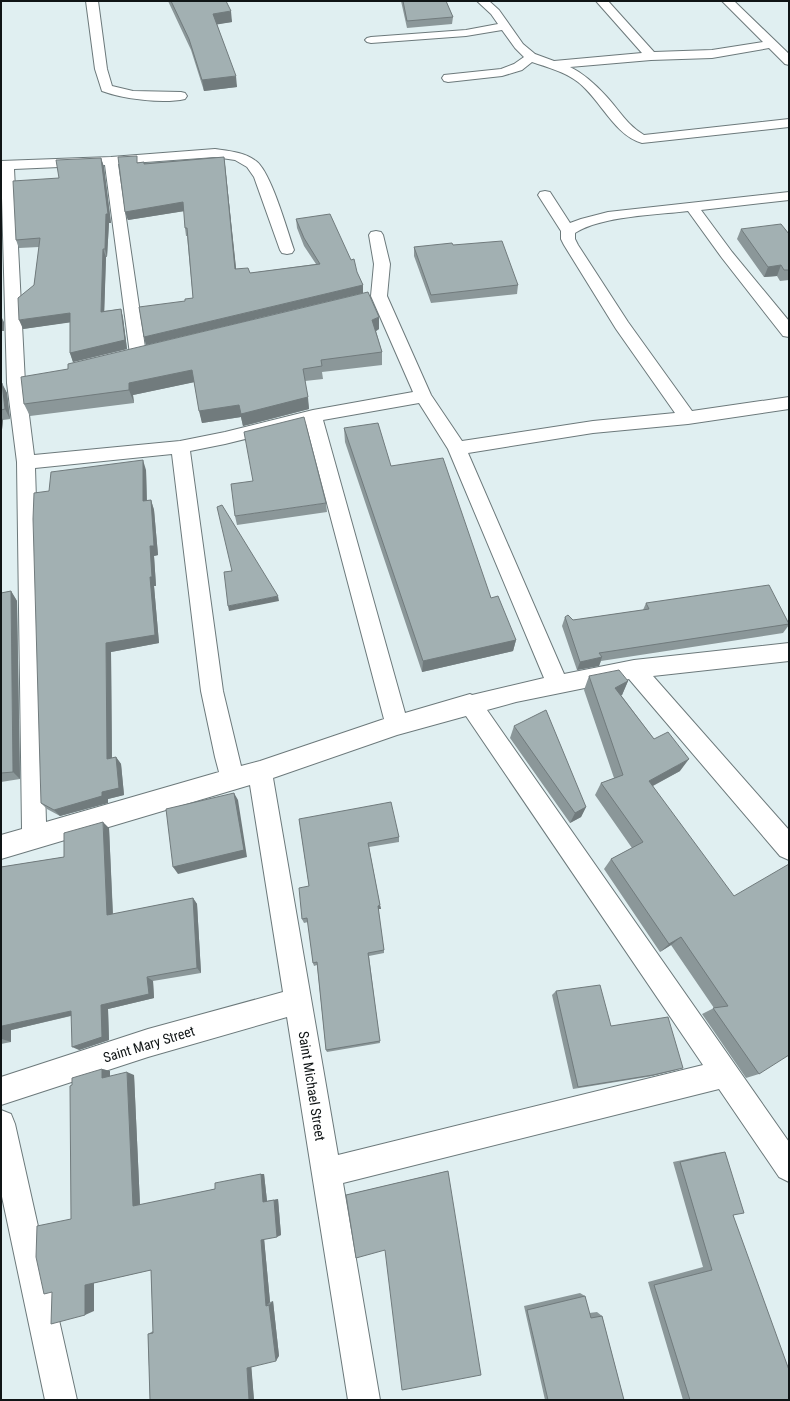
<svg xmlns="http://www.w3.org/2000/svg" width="790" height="1401" viewBox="0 0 790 1401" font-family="'Roboto Condensed',sans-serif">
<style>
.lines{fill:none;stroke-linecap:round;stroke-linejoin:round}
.minor-casing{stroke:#6c797b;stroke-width:2}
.minor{fill:#fff;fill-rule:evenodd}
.wall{fill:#8b9799}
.shaded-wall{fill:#717b7d}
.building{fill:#a2b0b2;stroke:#717b7d}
.labels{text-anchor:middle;stroke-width:4;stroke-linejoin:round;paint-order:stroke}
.near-street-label{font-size:14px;fill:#101516;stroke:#fff}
</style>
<rect width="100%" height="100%" fill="#e0eff1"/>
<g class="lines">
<defs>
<path id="minor" d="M86 1H98L107 69 112 86 133 91 181 92 185 93 187 96 185 99C163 104 123 99 102 91L95 69Z
M477 1H489L499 10 523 44 535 54 554 61 642 53 596 1H608L654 52 712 50 763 42 722 1H734L789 54V65L785 64 769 48 712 58 651 60 570 67C584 74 595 84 606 96 619 110 627 125 644 135L789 119V127L642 143C615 136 600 99 578 82 565 72 547 67 532 62L522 70 502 76 448 82 444 81 442 78 444 75 501 69 514 64 524 57 515 48 502 30 466 36 371 43 367 42 365 40 367 38 371 37 466 30 498 24 491 14Z
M215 149C229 151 244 152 256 161 271 172 287 230 294 250L292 253 287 254 282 253 280 250 254 177 247 167 235 160 215 157 118 164 146 354 144 358 138 359 132 358 130 354 105 165 14 169 25 383 34 455 180 441 225 432 313 410 413 392 371 296 374 264 369 235 371 232 376 231 381 232 383 235 390 264 387 296 431 395 462 441 593 421 675 413 616 329 564 245 561 239V231L538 195 540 192 545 191 550 192 570 223 581 219 608 212 789 192V200L701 210 732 252 789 321V337L783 336 722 258 688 211C656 215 601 216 575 233V239L578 245 628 322 692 411 789 397V409L688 424 593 433 468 453 564 674 634 660 789 643V661L653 676 789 830V860L780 856 629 679 516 702 487 710 789 1142V1182L779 1177 719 1089 343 1183 380 1400H348L287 1017 148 1057 1 1105V1077L148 1029 283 992 250 785 1 859V835L22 829 17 462 7 383 1 161 111 157ZM419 403 448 449 544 678 472 695 470 694 405 713 323 420ZM306 424 384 719 260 761 241 766 223 691 190 451 225 444ZM172 454 201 691 215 757 219 772 46 822 35 468ZM466 716 703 1065 338 1155 273 778 397 735Z
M1 1110 11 1114 15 1124 77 1400H45L1 1192Z"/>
</defs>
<use href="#minor" class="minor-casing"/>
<use href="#minor" class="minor"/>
</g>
<path class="wall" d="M168 1H226L232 22 217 24 237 87 204 91 191 50Z
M401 1H446L453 17 452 24 407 28Z
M224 157 225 165 236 269 250 273 316 264 304 246 297 228 296 219 357 272 363 285V293L146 345 144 337 185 301 193 298 187 236H186L185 228 184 211 128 220 125 212 139 163H144Z
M101 158 104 167 111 223H109L107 257H106L104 311 121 309 123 318 127 349 73 362 70 353V322L23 329 34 285 39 247 19 248 16 240 59 178Z
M741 229 789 234V280L780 281 777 276 764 277 737 239Z
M453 245 518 285 517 294 431 303 414 256V247Z
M379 329 376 331 382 352V365L322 372 323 379 305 381 309 409 243 426 241 417 202 423 194 382 133 395 134 403 30 416 24 404Z
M1 383 7 393 10 419 3 420 1 439Z
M344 428 391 466 491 598 516 640 513 651 422 672 345 442Z
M146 470 147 500H151L154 510 158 555 154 556 156 586H154L159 643 111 652 112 758 116 757 121 764 124 795 108 799V803L60 816 47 809 41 803 49 491Z
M326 503 327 512 237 525 235 516Z
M11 591 17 601 20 779 1 782V593Z
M646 603 789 624V625L783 633 601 661 599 666 577 670 562 626 565 617 573 620 643 610Z
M589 676 628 681 622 695H621L654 739 680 771 653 786 759 1074 746 1078 702 1014 714 1008 671 945 660 952 604 869 611 859 632 848 595 795 601 783 614 778 584 690Z
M514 726 586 807 581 817 570 823 510 738Z
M299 819 399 837V842L369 847 380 905 381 909H378L384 950V953L369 956 380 1043 327 1052 326 1050 317 965 314 966 313 963 308 922 304 923 302 919 309 886Z
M109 828 113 914 193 898 197 904 201 973 153 981 154 998 108 1009 109 1040 79 1050 71 1016 11 1030V1042L1 1044V867L64 857Z
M556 991 611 1026 676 1070 647 1077 573 1089 552 995Z
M102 1069 110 1071V1076L134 1075 140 1205 215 1189 261 1174H264L267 1201 278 1199 281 1235 264 1239 270 1302 273 1301 279 1356 251 1367 254 1400H150L148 1334 153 1331 151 1270 94 1283V1311L71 1219 72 1085Z
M725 1152 733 1215 789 1400H683L648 1282 703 1267 673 1162 716 1153Z
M447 1171H448L385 1250 346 1195Z
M580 1293 585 1296 589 1313 597 1312 602 1316 624 1400H545L524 1306Z"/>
<path class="shaded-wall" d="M231 11 232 22 214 25 213 14Z
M236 76 237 87 204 91 202 80Z
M224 157 225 165 237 277 235 269Z
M101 158 104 167 111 223H109L107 257 105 249Z
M183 202 185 211 128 220 125 212Z
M1 217 2 250 1 248Z
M103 249 106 257 104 320 101 312Z
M781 265 777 276 764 277 768 267Z
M363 285V293L146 345 144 337Z
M121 309 123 318 127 349 73 362 70 353Z
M70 313 73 322 23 329 19 320Z
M1 316 4 322V331H1V379Z
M379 317V329L373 333 372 320Z
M192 370 195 382 133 395 134 403 129 390V383Z
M2 383 7 393 10 419 5 409Z
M308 397 309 409 243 426 241 417 202 423 199 411 239 405Z
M1 416 3 420 1 439Z
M143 460 146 470 147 511 143 501Z
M151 500 154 510 158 555 154 556 156 586H154L159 643 111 652 112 766 107 759 106 643 150 577V546Z
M11 591 17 601 20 779 13 772Z
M278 596 279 601 229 611 228 606Z
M516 640 513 651 422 672 423 661Z
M602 657 599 666 577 670 580 662Z
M628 681 622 695 608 701 615 688Z
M116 757 121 764 124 795 108 799V803L60 816 54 810 102 792Z
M689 759 680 771 641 792 649 781Z
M234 793 238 800 247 857 178 874 173 867Z
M586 807 581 817 570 823 575 813Z
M103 822 109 828 113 920 107 915Z
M193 898 197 904 201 973 197 968Z
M380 905 381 909H378V906Z
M681 937 671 945 660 952 669 944Z
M147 977 153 981 154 998 108 1009 109 1040 79 1050 72 1047 101 1005Z
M71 1011 78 1014 11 1030V1042L2 1039V1026Z
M683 1068 676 1070 647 1077 653 1075Z
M102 1069 110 1071V1080L102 1078Z
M127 1072 134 1075 140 1205 133 1206Z
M261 1174H264L267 1201 263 1202Z
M278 1199 281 1235 277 1237 274 1200Z
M264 1238 270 1302 266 1306 261 1240Z
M94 1282V1311L85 1315V1285Z
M273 1301 279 1356 276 1361 269 1305Z
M251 1362 254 1400H249L247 1368Z"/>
<path class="building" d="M171 1H226L231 11 213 14 236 76 202 80 189 39Z
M403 1H446L453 17 407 21Z
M137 156V163L144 162V164L224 157 235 269 248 268 250 273 320 264 304 238 296 219 330 214 351 260 354 259 357 272 363 285 144 337 139 307 185 301V299L193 298 187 228H185L183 202 125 212 118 157Z
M101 158 108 214H106L105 249H103L101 312 121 309 125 340 70 353V313L19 320 18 298 34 285 40 238 16 240 13 181 59 178 56 160Z
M781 224 789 234V270H784L781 265 768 267 741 229Z
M502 241 518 285 431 295 414 247 452 243 453 245Z
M368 292 379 317 372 320 382 352 321 360 322 366 303 369 308 397 241 414 239 405 199 411 192 370 129 383V390L24 404 21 377 68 369V364Z
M1 383H2L5 409 1 410Z
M304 417 326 503 235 516 231 484 253 481 244 432Z
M378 423 391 466 443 458 491 598 498 596 516 640 423 661 344 428Z
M143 460V501L151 500 154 546H150L152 577H150L155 635 106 643 107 759 116 757 119 788 102 792V796L54 810 41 803 33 519 34 493 49 491 51 472Z
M222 505 278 596 228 606 224 572 232 571 217 507Z
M769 585 789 624 599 653 602 657 580 662 565 617 568 615 573 620 649 609 646 603Z
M11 591 13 772 1 773V593Z
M619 670 628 681 615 688 654 739 668 732 689 759 649 781 734 896 789 864V1055L759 1074 713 1008 728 1006 681 937 669 944 611 859 643 842 601 783 623 775 589 676Z
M546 710 586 807 575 813 514 726Z
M234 793 244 850 173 867 166 809Z
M391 802 399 837 368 843 380 905 378 906 384 950 368 953 380 1041 326 1050 317 962 313 963 307 918 302 919 299 888 309 886 299 819Z
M103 822 107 915 193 898 197 968 147 977 149 994 101 1005 102 1037 72 1047 71 1011 2 1026V1039L1 1040V867L64 857V833Z
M600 985 611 1026 668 1017 683 1068 653 1075 578 1087 556 991Z
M102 1069V1078L127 1072 133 1206 215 1189V1183L261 1174 263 1202 274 1200 277 1237 261 1240 266 1306 269 1305 276 1361 247 1368 249 1400H150L148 1334 153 1333 151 1270 85 1285V1315L51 1324 52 1292 44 1294 36 1257 37 1226 71 1219 70 1086 72 1085V1078Z
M725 1152 744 1213 733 1215 789 1370V1400H690L654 1285 712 1270 680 1162Z
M448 1171 481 1375 402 1390 385 1250 356 1258 346 1195Z
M585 1296 591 1318 602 1316 624 1400H548L527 1310Z"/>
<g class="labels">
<g class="near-street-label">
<text transform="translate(149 1044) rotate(-17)" y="5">Saint Mary Street</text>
<text transform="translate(312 1086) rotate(81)" y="5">Saint Michael Street</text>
</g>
</g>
<rect width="790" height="1401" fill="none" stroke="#101516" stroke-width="4"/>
</svg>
